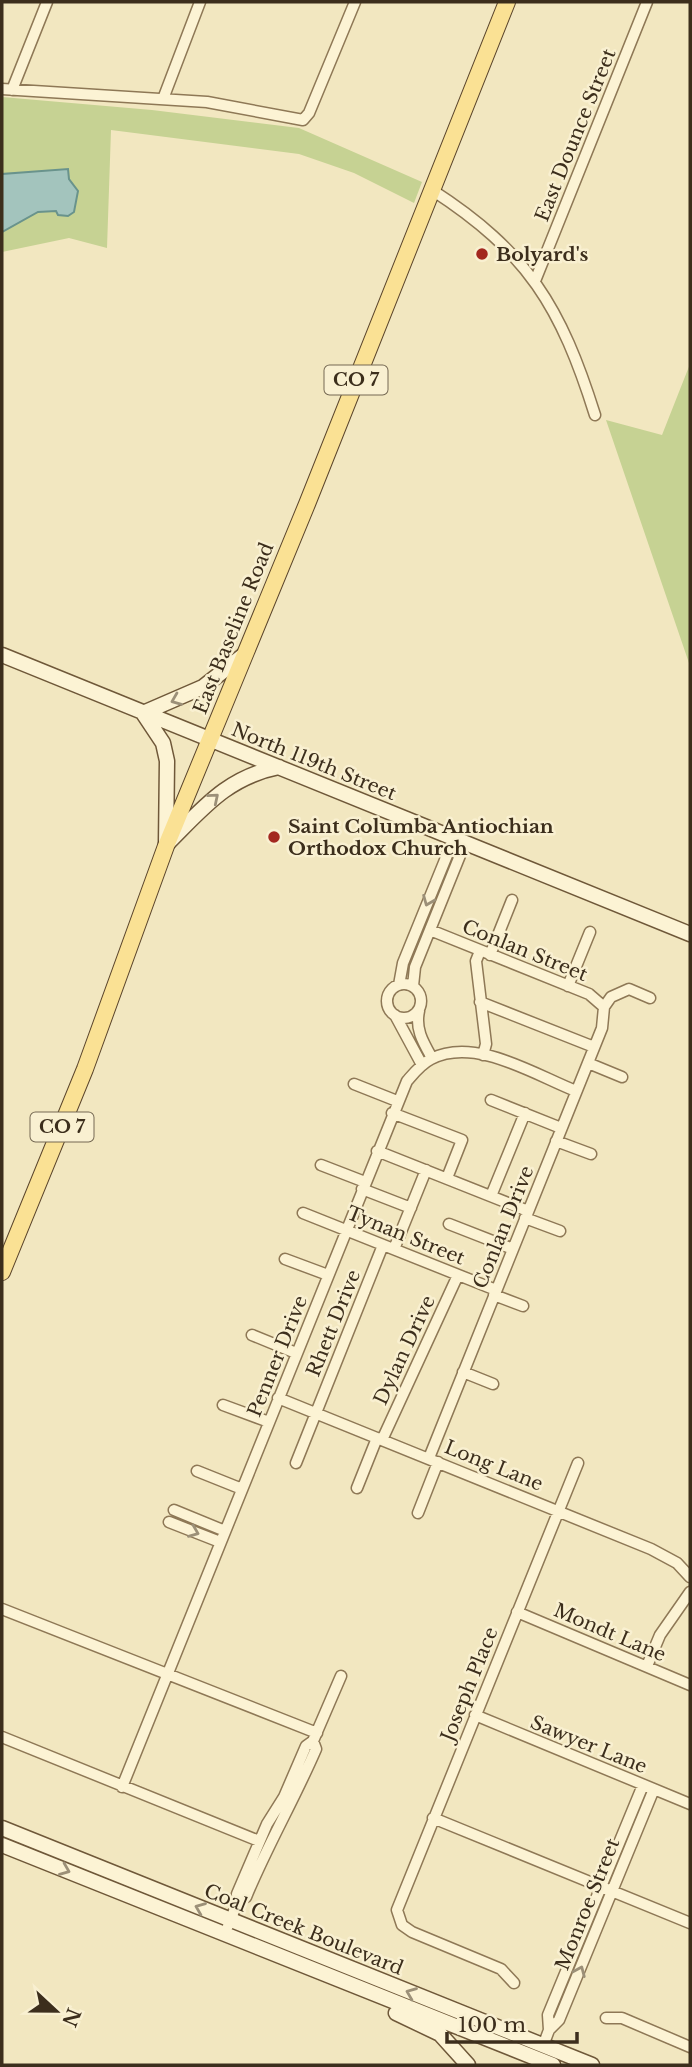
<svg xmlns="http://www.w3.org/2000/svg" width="692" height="2067" viewBox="0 0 692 2067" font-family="'Libre Baskerville',serif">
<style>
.green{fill:#c6d293}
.water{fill:#a3c4bd;stroke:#69938c;stroke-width:2}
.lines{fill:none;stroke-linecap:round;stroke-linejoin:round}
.street-casing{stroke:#8e7856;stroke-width:13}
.secondary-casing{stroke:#6f5839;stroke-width:17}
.primary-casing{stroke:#5b452b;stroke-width:18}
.street{stroke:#fcf3d4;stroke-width:10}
.secondary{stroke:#fcf3d4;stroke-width:14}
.primary{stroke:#fae194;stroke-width:16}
.oneway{stroke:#9c9078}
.poi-dot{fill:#a3281f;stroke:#f9f0d1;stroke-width:2.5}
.labels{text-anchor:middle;stroke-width:5;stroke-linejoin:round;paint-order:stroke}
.shield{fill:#f9f0d1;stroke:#756852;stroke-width:2}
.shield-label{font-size:18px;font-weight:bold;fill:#3c2e1c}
.street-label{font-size:19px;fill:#3c2e1c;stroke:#f9f0d1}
.poi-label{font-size:19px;font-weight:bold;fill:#3c2e1c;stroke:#f9f0d1;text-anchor:start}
</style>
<rect width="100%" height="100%" fill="#f2e7c0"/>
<path class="green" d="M2 97 152 110 299 128 422 182 414 203 354 173 299 154 111 130 107 248 69 238 2 252Z
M690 364V666L606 420 662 435Z"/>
<path class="water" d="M68 169 69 179 78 191 74 212 68 216 58 215 56 211 38 212 2 232V174Z"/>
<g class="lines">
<defs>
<path id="street" d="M2 89 207 102 303 120 309 113 355 2
M12 90 47 2
M163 99 200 2
M432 190C528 252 561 307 595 415
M535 281 647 2
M430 930 589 994 604 1007
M480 951 476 961 486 1044 483 1055
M490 955 512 900
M387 1001a17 17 0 1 1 34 0a17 17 0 1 1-34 0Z
M399 985 403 963 454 838
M413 986 415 967 465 843
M568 986 590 932
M480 1002 594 1047
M604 1007 611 997 629 989 650 998
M419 1011C415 1029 423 1042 432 1058
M395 1015 422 1065
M588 1063 622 1077
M354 1084 397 1101
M491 1100 561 1128
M392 1113 462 1140 447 1178
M556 1141 591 1154
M377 1151 528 1211
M321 1165 365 1182
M362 1189 411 1208
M491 1196 525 1113
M303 1213 496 1290
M525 1218 560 1231
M449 1224 513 1249
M394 1249 426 1170
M285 1259 328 1275
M494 1295 523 1306
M252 1335 296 1353
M463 1372 493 1384
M278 1398 651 1549 677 1563 690 1577
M223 1405 269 1422
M382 1440 458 1275
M429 1458 602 1028 604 1007
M296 1463 383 1245
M197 1471 242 1489
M357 1488 377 1438
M174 1510 225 1531
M418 1513 438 1462
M169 1522 220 1542
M2 1609 317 1733
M517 1612 690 1685
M647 1666 660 1635 690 1592
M475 1715 690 1804
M2 1737 259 1841
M122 1787 407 1081C414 1073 421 1064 431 1059 475 1036 535 1075 576 1091
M433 1818 690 1923
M238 1901 246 1897C267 1846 294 1800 316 1749L313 1741
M228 1926 238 1901 237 1894 267 1824 284 1797 306 1746 313 1741 341 1676
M514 1983 501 1969 412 1932 402 1925 397 1910 578 1463
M606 2018H622L690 2047
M549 2030 559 2020 654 1789
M543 2046 549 2030 548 2015 643 1785"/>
<path id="secondary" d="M2 655 690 934
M169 842C204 807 228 777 279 767
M166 845 167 761 163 743 143 713 203 687 245 654
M2 1828 592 2065
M2 1845 553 2065
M396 2013 440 2034 468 2065"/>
<path id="primary" d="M2 1272 85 1069 166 846 307 504 507 2"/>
</defs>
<use href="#street" class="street-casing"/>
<use href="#secondary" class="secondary-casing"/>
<use href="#primary" class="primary-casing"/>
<use href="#street" class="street"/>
<use href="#secondary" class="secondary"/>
<use href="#primary" class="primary"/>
</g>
<defs><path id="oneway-chevron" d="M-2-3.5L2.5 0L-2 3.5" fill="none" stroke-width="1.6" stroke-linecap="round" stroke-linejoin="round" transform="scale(1.75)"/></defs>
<g class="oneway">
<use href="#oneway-chevron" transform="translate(176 700) rotate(158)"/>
<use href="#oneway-chevron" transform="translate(214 798) rotate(-40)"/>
<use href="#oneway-chevron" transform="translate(428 901) rotate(112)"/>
<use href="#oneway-chevron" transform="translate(194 1532) rotate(22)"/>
<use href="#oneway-chevron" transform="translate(65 1870) rotate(22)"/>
<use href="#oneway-chevron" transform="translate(200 1908) rotate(-158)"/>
<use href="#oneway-chevron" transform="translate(580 1971) rotate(-67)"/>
<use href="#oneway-chevron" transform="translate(411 1993) rotate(-158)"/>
</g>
<g class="poi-dot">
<circle cx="482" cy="254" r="7"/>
<circle cx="274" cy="837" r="7"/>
</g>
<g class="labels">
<g class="shield">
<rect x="324.5" y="365.5" width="63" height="29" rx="5"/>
<rect x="30.5" y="1112.5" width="63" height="29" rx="5"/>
</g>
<g class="shield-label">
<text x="356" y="386">CO 7</text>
<text x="62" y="1133">CO 7</text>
</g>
<g class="street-label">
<text transform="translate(575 135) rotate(-68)" y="7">East Dounce Street</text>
<text transform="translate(233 628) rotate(-68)" y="7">East Baseline Road</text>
<text transform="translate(314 761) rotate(22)" y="7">North 119th Street</text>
<text transform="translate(525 950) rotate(22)" y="7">Conlan Street</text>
<text transform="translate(503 1227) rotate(-68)" y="7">Conlan Drive</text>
<text transform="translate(406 1235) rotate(22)" y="7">Tynan Street</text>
<text transform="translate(333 1323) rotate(-68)" y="7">Rhett Drive</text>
<text transform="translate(404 1350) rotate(-65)" y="7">Dylan Drive</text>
<text transform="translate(277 1356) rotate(-68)" y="7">Penner Drive</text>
<text transform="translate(494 1465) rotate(22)" y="7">Long Lane</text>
<text transform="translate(610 1632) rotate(23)" y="7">Mondt Lane</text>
<text transform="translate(469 1684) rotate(-68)" y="7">Joseph Place</text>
<text transform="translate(589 1744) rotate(22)" y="7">Sawyer Lane</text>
<text transform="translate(587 1904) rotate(-68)" y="7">Monroe Street</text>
<text transform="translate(304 1929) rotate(22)" y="7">Coal Creek Boulevard</text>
</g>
<g class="poi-label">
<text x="496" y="261">Bolyard's</text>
<text x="288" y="833">Saint Columba Antiochian<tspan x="288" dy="22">Orthodox Church</tspan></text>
</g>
</g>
<rect width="692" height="2067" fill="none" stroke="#3c2e1c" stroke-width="7"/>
<g transform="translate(56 2011) rotate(112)" stroke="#f9f0d1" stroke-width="5" paint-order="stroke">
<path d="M0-5L12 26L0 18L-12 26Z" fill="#3c2e1c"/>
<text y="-10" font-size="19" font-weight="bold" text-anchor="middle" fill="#3c2e1c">N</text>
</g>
<path d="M447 2032v10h130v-10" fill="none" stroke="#3c2e1c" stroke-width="3.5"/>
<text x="458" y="2032" font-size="21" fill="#3c2e1c" stroke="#f9f0d1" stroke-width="5" paint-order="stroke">100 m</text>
</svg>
